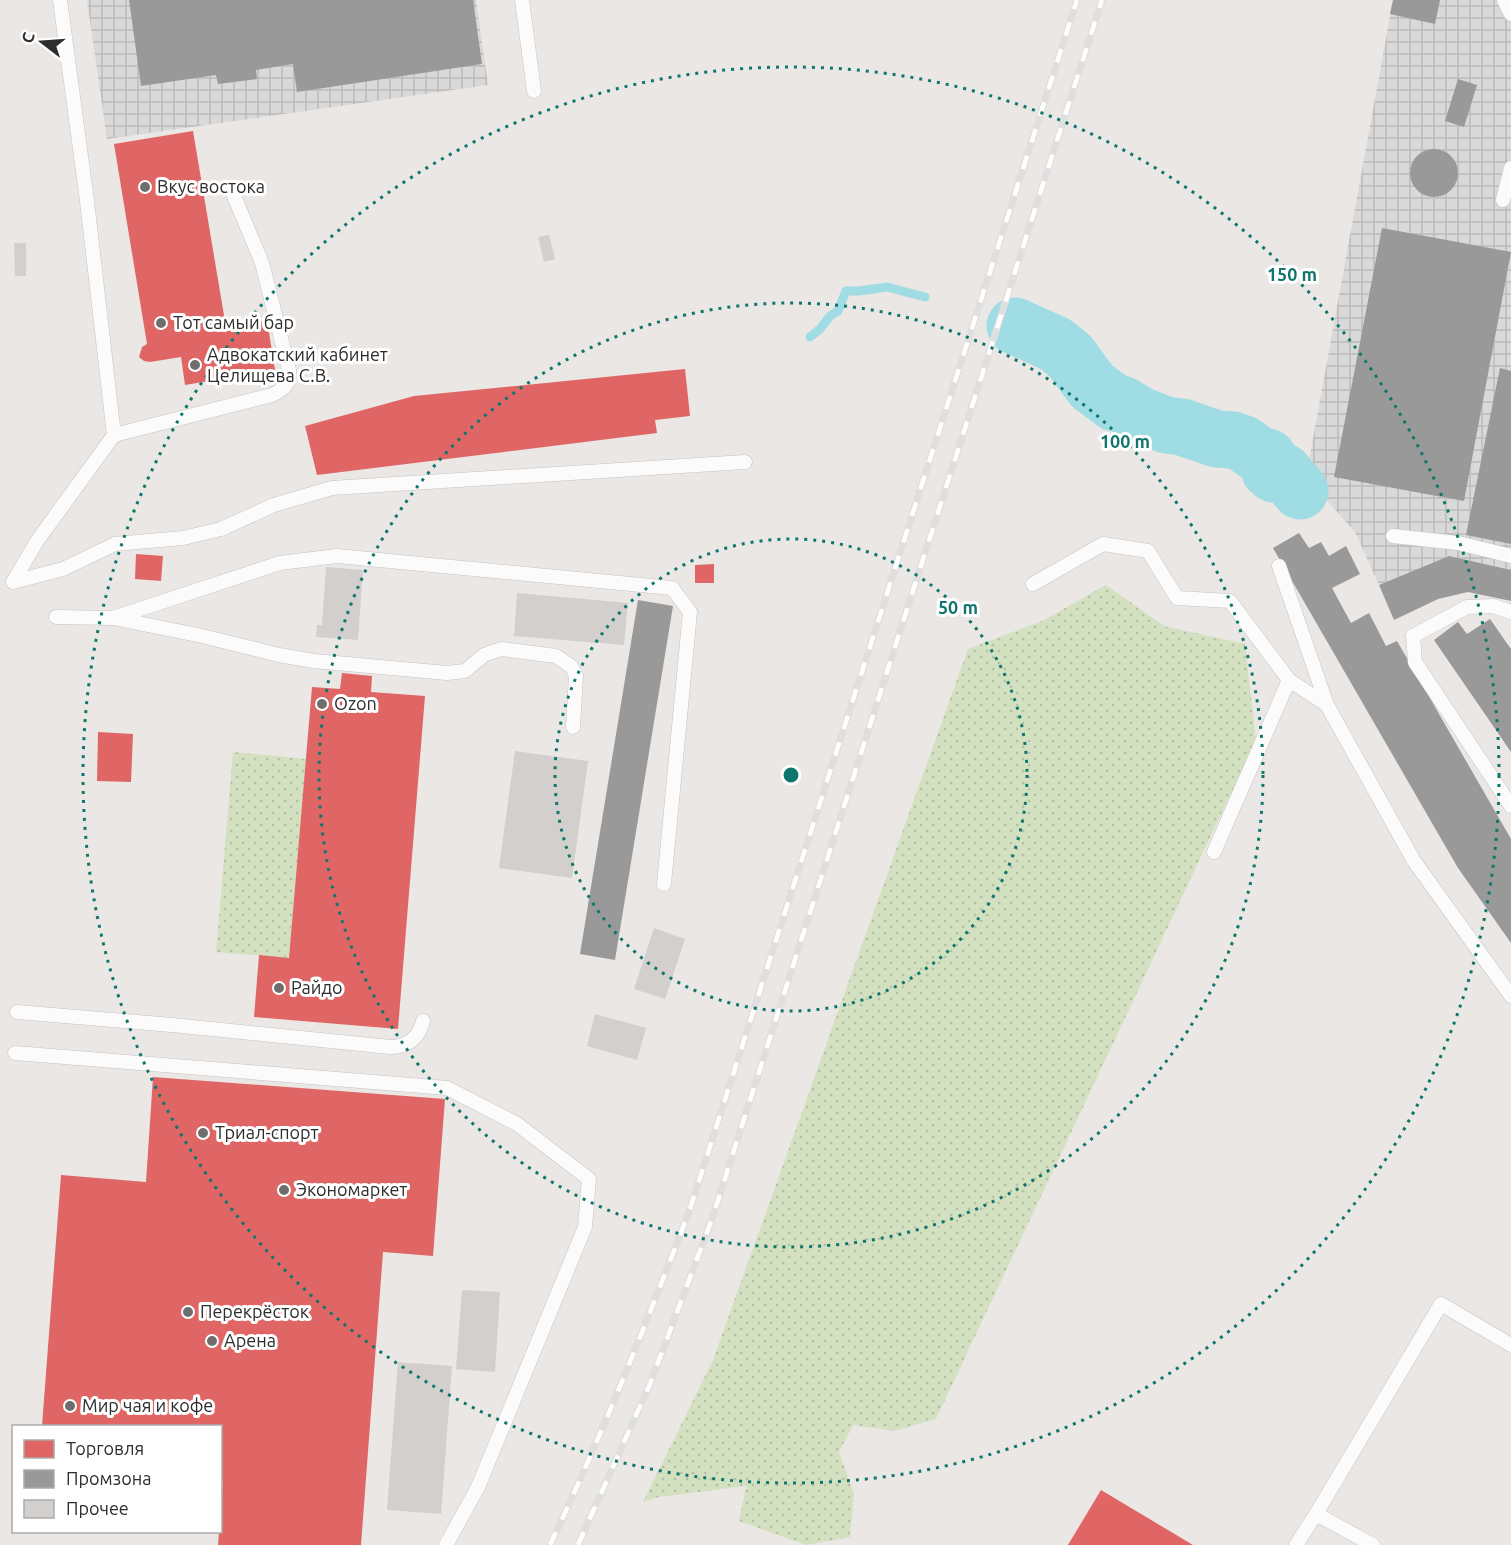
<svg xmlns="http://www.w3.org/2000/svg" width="1511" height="1545" viewBox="0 0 1511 1545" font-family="Ubuntu,sans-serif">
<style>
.industrial{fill:url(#industrial-grid)}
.grass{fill:url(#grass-dots)}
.shops{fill:#e06666}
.industry{fill:#999}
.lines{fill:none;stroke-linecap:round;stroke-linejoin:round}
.stream{stroke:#a0dce3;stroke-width:9}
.river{stroke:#a0dce3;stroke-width:57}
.building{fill:#d2cfcd}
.service-casing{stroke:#c5c4c4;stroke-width:15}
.service{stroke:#fcfbfb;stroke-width:14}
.rail-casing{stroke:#dfdfe0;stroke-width:7}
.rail{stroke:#fff;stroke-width:4.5;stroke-dasharray:14;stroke-linecap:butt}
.ring{fill:none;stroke:#0f766e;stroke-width:3;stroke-dasharray:3 6}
.poi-dot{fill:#6f6e6d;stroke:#fff;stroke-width:2}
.labels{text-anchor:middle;stroke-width:6;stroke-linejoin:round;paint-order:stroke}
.poi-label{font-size:18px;fill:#2d2d2d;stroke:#fff;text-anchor:start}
.centre{fill:#0f766e;stroke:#fff;stroke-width:3}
.ring-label{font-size:18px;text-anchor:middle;font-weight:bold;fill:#0f766e;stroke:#fff;stroke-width:6;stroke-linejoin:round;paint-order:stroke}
</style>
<defs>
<pattern id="industrial-grid" width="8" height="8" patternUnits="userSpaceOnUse" patternTransform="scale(1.5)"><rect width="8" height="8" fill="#dad9da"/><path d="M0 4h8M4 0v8" fill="none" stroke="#bbb"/></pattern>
<pattern id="grass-dots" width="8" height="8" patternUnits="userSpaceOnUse" patternTransform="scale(1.5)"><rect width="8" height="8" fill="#d3e1c1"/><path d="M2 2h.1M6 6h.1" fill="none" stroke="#b5c1a6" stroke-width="1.8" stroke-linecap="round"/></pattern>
</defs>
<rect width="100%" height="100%" fill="#eae7e4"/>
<path class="industrial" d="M87 0H476L488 85 107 139Z
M1393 0H1511V570L1449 556 1379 585 1355 532 1306 477Z"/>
<path class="grass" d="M1106 585 1164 626 1245 644 1256 740 936 1419 895 1431 853 1425 839 1452 854 1494 850 1537 806 1545 739 1521 746 1486 659 1497 643 1502 713 1360 968 649 1042 621Z
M233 752 306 759 289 958 216 952Z"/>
<path class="shops" d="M193 131 226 327 267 320 275 370 185 385 181 357 150 362 144 361 139 357 142 347 147 344 114 144Z
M685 369 690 416 655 420 657 433 317 475 305 426 414 396Z
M136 554 163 556 161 581 135 579Z
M714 564V583H695V565Z
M342 673 372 676 371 692 425 696 398 1029 254 1017 259 955 289 958 312 687 340 689Z
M98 732 133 734 131 782 97 781Z
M153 1077 445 1099 433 1256 383 1252 361 1545H218L223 1481H220V1426H42L61 1175 146 1182Z
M1101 1490 1193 1545H1068Z"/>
<path class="industry" d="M129 0H473L482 64 297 92 293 64 256 70 257 79 218 84 216 75 141 86Z
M1393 0H1440L1435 24 1390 14Z
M1458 79 1477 85 1464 127 1445 121Z
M1410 173a24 24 0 1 1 48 0a24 24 0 1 1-48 0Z
M1382 228 1511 252 1464 501 1334 477Z
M1500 368 1511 371V544L1466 535Z
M1299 533 1309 548 1321 542 1329 556 1346 546 1360 574 1332 588 1351 623 1369 613 1386 646 1397 641 1511 839V943L1458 868 1273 548Z
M1449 556 1511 570V601L1468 592 1438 599 1394 620 1379 585Z
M638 600 673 606 615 960 580 954Z
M1490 619 1511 649V752L1434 640 1458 622 1467 634Z"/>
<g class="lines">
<path class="stream" d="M810 337 820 329 830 316 838 311 846 291H859L887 287 925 297"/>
<path class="river" d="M1015 326 1055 344 1070 356 1092 386 1115 403 1122 404 1140 415 1166 425 1182 427 1217 439 1233 440 1244 444 1259 455 1268 457 1270 461V471L1274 474 1284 472 1300 491"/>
</g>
<path class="building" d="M549 235 555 259 544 262 538 237Z
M14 243H26V276H15Z
M326 567 363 570 358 640 316 637 317 625H322Z
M517 593 628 603 624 645 514 636Z
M515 751 588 761 572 878 499 868Z
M654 928 685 939 665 999 634 989Z
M595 1014 646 1028 637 1060 587 1046Z
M462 1290 500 1292 495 1372 456 1369Z
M398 1362 452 1366 441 1514 387 1510Z"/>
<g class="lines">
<defs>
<path id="service" d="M60 0 87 201 114 435
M522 0 534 91
M1504 0 1511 14
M1503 200 1511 168
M1393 536 1458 543 1511 556
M1279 566 1327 705 1414 861 1511 996
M13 582 63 569 115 544 183 538 221 529 274 505 332 488 745 462
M13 582 37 541 114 435 272 395C284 389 291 384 289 370L262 263 232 191
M1033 584 1103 544 1148 551 1177 598 1230 601 1289 680
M1511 612 1493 606 1467 607 1413 636 1415 662 1511 806
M56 617 113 618 202 636 279 655 314 661 447 673 465 671 484 655 501 649 556 656 572 667 576 676 573 727
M113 618 280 563 337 556 672 588 690 612 664 884
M1214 852 1289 680 1327 705
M17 1012 172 1025 390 1047C408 1047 419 1038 423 1021
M15 1053 447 1088 517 1124 589 1179 585 1227 478 1487 446 1545
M1316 1514 1441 1304 1511 1345
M1296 1545 1316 1514 1373 1545"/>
</defs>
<use href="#service" class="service-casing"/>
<use href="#service" class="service"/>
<defs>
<path id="rail" d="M550 1545C602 1435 647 1322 690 1209L1077 0
M578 1545 650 1384 712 1219 1102 0"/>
</defs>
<use href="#rail" class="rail-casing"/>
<use href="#rail" class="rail"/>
</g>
<g class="ring">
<circle cx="791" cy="775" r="236"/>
<circle cx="791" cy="775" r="472"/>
<circle cx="791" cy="775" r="708"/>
</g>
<g class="poi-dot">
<circle cx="145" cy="187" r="6"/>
<circle cx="161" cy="323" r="6"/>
<circle cx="195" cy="365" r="6"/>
<circle cx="322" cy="704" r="6"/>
<circle cx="279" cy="988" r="6"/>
<circle cx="203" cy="1133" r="6"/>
<circle cx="284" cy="1190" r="6"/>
<circle cx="188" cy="1312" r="6"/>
<circle cx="212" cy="1341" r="6"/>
<circle cx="70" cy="1406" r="6"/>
</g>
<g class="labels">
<g class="poi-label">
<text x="157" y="193">Вкус востока</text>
<text x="173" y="329">Тот самый бар</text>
<text x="207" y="361">Адвокатский кабинет<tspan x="207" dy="21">Целищева С.В.</tspan></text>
<text x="334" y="710">Ozon</text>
<text x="291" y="994">Райдо</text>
<text x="215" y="1139">Триал-спорт</text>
<text x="296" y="1196">Экономаркет</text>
<text x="200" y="1318">Перекрёсток</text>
<text x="224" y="1347">Арена</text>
<text x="82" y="1412">Мир чая и кофе</text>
</g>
</g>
<circle cx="791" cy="775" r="9" class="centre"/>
<g class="ring-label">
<text x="1292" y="281">150 m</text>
<text x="1125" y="448">100 m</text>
<text x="958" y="614">50 m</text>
</g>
<rect x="12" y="1425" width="210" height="108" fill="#ffffff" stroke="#ababab" stroke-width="1.5"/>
<rect x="24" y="1440" width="30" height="18" fill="#e06666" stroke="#ababab" stroke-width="1.5"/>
<text x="66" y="1455" font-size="18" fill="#2d2d2d">Торговля</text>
<rect x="24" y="1470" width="30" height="18" fill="#999999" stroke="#ababab" stroke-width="1.5"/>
<text x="66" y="1485" font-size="18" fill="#2d2d2d">Промзона</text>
<rect x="24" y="1500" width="30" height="18" fill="#d2cfcd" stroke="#ababab" stroke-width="1.5"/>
<text x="66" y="1515" font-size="18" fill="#2d2d2d">Прочее</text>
<g transform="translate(42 42) rotate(287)" stroke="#ffffff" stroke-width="4.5" paint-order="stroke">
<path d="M0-4.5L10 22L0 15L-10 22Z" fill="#2d2d2d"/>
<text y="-9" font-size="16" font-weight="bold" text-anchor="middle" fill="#2d2d2d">С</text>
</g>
</svg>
